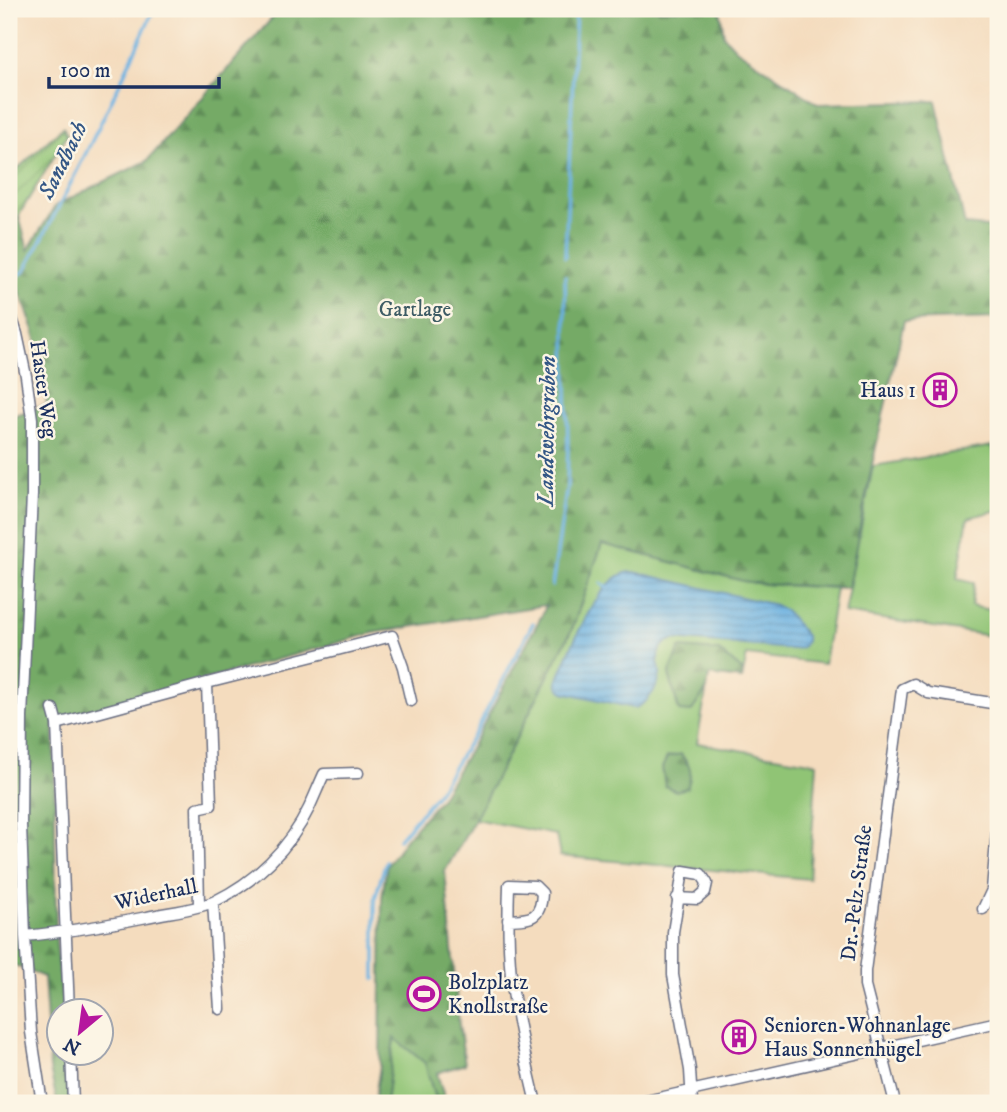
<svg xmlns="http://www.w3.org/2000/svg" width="1007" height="1112" viewBox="0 0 1007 1112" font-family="'IM FELL DW Pica',serif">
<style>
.grass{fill:#90c475;stroke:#567a6a;stroke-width:2}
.forest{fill:url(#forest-firs);stroke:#486c62;stroke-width:2}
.garden{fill:url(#garden-furrows);stroke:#567a6a;stroke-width:2}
.water{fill:url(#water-rules);stroke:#4270a0;stroke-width:2}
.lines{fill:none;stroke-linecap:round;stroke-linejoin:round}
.stream{stroke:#6ab1e1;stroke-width:3.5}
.minor-casing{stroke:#676c80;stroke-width:13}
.minor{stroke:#fff;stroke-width:10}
.labels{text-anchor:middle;stroke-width:5;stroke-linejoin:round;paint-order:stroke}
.park-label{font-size:21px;fill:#3e5c65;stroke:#fcf5e5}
.street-label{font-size:21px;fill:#1b2f5e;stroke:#fcf5e5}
.poi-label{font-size:21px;fill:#1b2f5e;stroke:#fcf5e5;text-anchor:start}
.water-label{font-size:23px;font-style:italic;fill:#335685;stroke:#fcf5e5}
</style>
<defs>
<pattern id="forest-firs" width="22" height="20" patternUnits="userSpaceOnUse" patternTransform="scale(1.75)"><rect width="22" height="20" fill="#74aa66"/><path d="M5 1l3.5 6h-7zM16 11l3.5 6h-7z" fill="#5e8b57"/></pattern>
<pattern id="garden-furrows" width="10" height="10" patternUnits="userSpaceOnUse" patternTransform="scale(1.75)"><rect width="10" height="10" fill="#90c475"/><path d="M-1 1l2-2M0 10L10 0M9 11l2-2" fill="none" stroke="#75a063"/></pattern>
<pattern id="water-rules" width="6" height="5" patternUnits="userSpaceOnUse" patternTransform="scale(1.75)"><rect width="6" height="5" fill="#6ab1e1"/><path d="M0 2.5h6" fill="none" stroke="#5690ba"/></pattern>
</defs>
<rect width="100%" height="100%" fill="#fcf5e5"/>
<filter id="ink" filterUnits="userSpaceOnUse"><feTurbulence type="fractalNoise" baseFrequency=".0143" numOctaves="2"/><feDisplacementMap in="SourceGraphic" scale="14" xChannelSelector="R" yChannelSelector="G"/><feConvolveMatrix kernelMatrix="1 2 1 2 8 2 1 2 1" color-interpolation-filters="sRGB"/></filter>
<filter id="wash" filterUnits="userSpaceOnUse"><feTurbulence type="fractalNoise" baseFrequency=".00686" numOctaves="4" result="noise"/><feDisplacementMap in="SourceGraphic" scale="28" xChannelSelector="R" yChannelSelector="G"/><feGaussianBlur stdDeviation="1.57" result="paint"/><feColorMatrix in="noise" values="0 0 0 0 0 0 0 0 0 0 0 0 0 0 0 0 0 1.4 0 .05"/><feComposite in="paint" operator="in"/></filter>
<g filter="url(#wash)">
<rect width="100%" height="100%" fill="#f4dcbe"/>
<path class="grass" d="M993 446 998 474V510L968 518 957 579 974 583 971 606 990 610 991 604 998 605V637L844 613 873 466Z
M602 543 743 581 763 584 836 588 824 664 747 655 742 679 709 675 697 743 817 763 809 879 560 856 556 835 475 819 572 629Z
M394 1038 426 1063 436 1103H386Z"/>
<path class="forest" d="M280 9H720L724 36 736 49 818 104 936 101 965 225 998 228V318L904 321 872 465 848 588 763 584 743 581 602 544 572 629 475 819 445 871 459 1025 465 1064 437 1073 446 1103H436L425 1063 394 1038 386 1103H374L380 1066 382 897 387 865 406 838 440 799 472 746 543 613 546 605 373 633 54 721 56 940 63 1010H60V1052L67 1053 71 1103H57L50 1069 44 977 9 963V417L47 405 43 374 34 330 18 287 9 269V229L19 216 28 250 56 205 147 161Z
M680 648 719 651 743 671 742 679 709 675 707 689 691 712 679 711 669 674Z
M681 754C691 767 693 772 687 788L676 791 665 786 662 768 667 757Z"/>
<path class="garden" d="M63 127 67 135 19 215 9 228V177Z"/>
<path class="water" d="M634 572 775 605 786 611 806 636C807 646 801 649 792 649L675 639C666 641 658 648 658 658 657 664 661 669 660 675 658 687 646 706 634 708L564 692C558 688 557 686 558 679 569 652 595 586 623 574 626 572 631 572 634 572Z"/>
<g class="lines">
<path class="stream" d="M565 257 576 9
M9 277 16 276 24 272C71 186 114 98 154 9
M601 583 608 589
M552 586 567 486 568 447 565 276
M399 839 436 795 476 731 533 623
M375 979V898L386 861"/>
</g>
</g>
<g filter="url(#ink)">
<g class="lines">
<defs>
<path id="minor" d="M9 309 17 334 26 376 32 419V495L22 718 21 825 25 936 31 1032 42 1103
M53 709 57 724 69 1010
M57 724 207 683 392 636 403 667 411 701
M677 898 697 899 705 892 707 883 701 874 683 871 673 932V975L690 1070 692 1103
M213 902 220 1009
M199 905 197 808 211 805 207 683
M983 909 992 890 998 817
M508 920C531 919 541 919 542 893L535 886 509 885C508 915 508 946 511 976 516 1019 526 1061 536 1103
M25 936C66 932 107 925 147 917 168 912 196 910 215 901 255 882 290 848 309 808 314 797 319 785 324 774L358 773
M71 1052 73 1103
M637 1103 998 1022
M895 1103 865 986V971L902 689 913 684 928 693 998 704"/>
</defs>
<use href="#minor" class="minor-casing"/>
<use href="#minor" class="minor"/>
</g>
</g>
<defs>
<symbol id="building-ring" viewBox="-11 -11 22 22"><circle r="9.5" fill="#fcf5e5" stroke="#b5179e" stroke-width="1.5"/><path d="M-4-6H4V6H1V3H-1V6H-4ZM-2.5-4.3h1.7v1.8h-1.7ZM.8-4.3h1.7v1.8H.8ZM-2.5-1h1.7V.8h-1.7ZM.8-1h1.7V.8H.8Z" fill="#b5179e"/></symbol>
<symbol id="stadium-ring" viewBox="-11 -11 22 22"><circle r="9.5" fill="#fcf5e5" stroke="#b5179e" stroke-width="1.5"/><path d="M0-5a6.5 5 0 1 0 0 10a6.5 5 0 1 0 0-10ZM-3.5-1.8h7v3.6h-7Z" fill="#b5179e"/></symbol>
</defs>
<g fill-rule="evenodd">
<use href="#building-ring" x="921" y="371" width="38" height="38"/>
<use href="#stadium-ring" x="405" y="975" width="38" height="38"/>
<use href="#building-ring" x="720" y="1018" width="38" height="38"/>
</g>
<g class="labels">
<g class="park-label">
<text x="415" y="316">Gartlage</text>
</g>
<g class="street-label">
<text transform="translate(44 389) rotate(82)" y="7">Haster Weg</text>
<text transform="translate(856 893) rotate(-83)" y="7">Dr.-Pelz-Straße</text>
<text transform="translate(156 894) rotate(-12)" y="7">Widerhall</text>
</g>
<g class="poi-label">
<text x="916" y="397" text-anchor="end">Haus 1</text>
<text x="448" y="989">Bolzplatz<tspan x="448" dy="24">Knollstraße</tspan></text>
<text x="764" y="1032">Senioren-Wohnanlage<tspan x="764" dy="24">Haus Sonnenhügel</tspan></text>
</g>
<g class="water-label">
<text transform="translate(62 160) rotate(-64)" y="8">Sandbach</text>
<text transform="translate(546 431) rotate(-89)" y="8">Landwehrgraben</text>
</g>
</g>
<rect width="1007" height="1112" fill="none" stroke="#fcf5e5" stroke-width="35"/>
<g transform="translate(80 1032) rotate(209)"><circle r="33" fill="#fcf5e5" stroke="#a2a6af" stroke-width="2"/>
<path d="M0-5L12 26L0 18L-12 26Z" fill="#b5179e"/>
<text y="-10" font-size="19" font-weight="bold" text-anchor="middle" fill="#1b2f5e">N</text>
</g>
<path d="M49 77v10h170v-10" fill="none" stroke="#1b2f5e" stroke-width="3.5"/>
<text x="60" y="77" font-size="21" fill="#1b2f5e" stroke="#fcf5e5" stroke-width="5" paint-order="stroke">100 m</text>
</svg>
